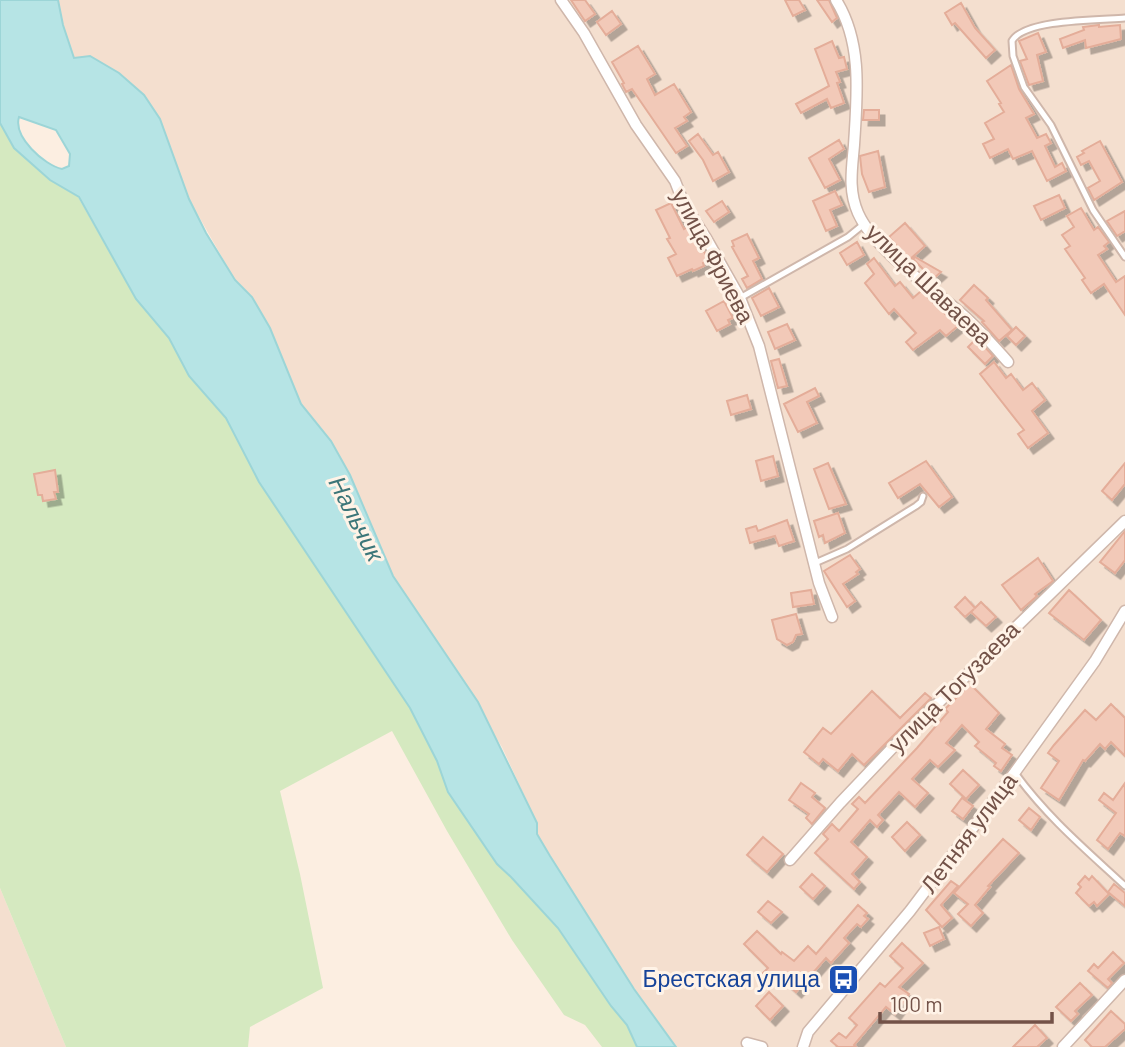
<svg xmlns="http://www.w3.org/2000/svg" width="1125" height="1047" viewBox="0 0 1125 1047" font-family="Barlow,sans-serif">
<style>
.residential{fill:#f4dfcf}
.green{fill:#d5e9c0}
.water{fill:#b6e4e5;stroke:#9cd5d7;stroke-width:2;fill-rule:evenodd}
.building{fill:#f2c9b8;stroke:#e4ad99;stroke-width:2;filter:url(#shadow)}
.lines{fill:none;stroke-linecap:round;stroke-linejoin:round}
.service-casing{stroke:#cfb7ab;stroke-width:9}
.minor-casing{stroke:#cfb7ab;stroke-width:13}
.service{stroke:#fff;stroke-width:5}
.minor{stroke:#fff;stroke-width:10}
.labels{text-anchor:middle;stroke-width:6;stroke-linejoin:round;paint-order:stroke}
.street-label{font-size:23px;fill:#735248;stroke:#fff3e7}
.transit-label{font-size:23px;fill:#164399;stroke:#fff3e7;text-anchor:end}
.water-label{font-size:24px;font-style:italic;fill:#3c7679;stroke:#fff3e7}
</style>
<defs>
<filter id="shadow"><feDropShadow dx="5.5" dy="5.5" stdDeviation="0" flood-color="#0004"/></filter>
</defs>
<rect width="100%" height="100%" fill="#fceee1"/>
<path class="residential" d="M58 0H1125V1047H676L634 989 550 856 537 834V823L502 747 393 576 350 475 331 441 301 404 270 328 252 297 235 280 189 199 160 119 74 58 63 25Z
M0 888 66 1047H0Z"/>
<path class="green" d="M0 123 14 148 50 180 78 197 136 299 169 338 189 376 226 418 259 482 410 708 437 761 448 792 497 864 511 877 558 928 611 1006 627 1025 637 1047H602L585 1025 564 1015 512 940 447 831 392 731 280 791 300 874 323 988 250 1027 248 1047H66L0 888Z"/>
<path class="water" d="M0 0H58L63 25 74 58 90 56 119 73 144 95 160 119 189 199 206 233 235 280 252 297 270 328 301 404 331 441 350 475 393 576 478 702 537 823V834L550 856 634 989 676 1047H637L627 1025 611 1006 558 928 511 877 497 864 448 792 437 761 410 708 259 482 226 418 189 376 169 338 136 299 79 197 50 180 14 148 0 123ZM19 117 56 130 70 154 69 166 62 169C44 165 13 137 19 117Z"/>
<path class="building" d="M571 0H585L595 14 585 21Z
M785 0H799L805 10 793 16Z
M817 0H829L837 18 832 22Z
M961 3 975 28 995 50 986 58 955 23 952 25 945 13Z
M612 11 621 24 606 35 597 22Z
M1099 25V27L1120 25 1121 39 1086 48 1085 40 1063 48 1060 39 1084 30 1083 27Z
M1038 33 1046 52 1037 55 1043 81 1029 85 1020 61 1027 59 1019 41Z
M832 41 839 58 844 57 847 69 836 72 840 82 837 83 844 103 831 108 827 99 801 113 796 104 829 86 815 49Z
M638 46 655 74 647 79 655 95 674 84 691 112 684 117 687 121 675 128 687 146 676 153 632 89 626 92 622 84 624 83 612 62Z
M1011 65 1019 89 1034 114 1026 118 1037 138 1046 134 1051 143 1045 146 1055 167 1062 163 1066 171 1047 181 1032 151 1013 159 1008 149 990 158 983 144 994 139 985 123 1004 112 999 104 1001 103 987 81Z
M864 110H879V120H863Z
M698 134 713 155 718 152 729 172 713 181 703 160 689 141Z
M839 140 844 149 829 159 840 180 825 188 809 158Z
M1100 141 1122 182 1094 200 1088 188 1100 181 1089 161 1081 165 1077 157 1084 153 1082 151Z
M878 151 885 187 869 192 862 174 860 156Z
M835 191 842 205 830 210 837 226 826 231 813 201Z
M1059 195 1065 208 1041 220 1034 206Z
M722 201 729 212 714 222 706 211Z
M671 203 684 229 689 226 709 260 703 263 704 266 693 271 692 269 677 276 668 258 676 254 667 239 670 238 656 210Z
M1081 208 1094 230 1098 227 1109 242 1104 246 1107 249 1098 255 1116 282 1125 276V315L1104 284 1091 293 1082 280 1085 278 1065 249 1070 246 1062 235 1074 227 1067 216Z
M1125 211V231L1117 236 1107 221Z
M905 223 925 246 909 260 889 237Z
M747 234 759 258 753 261 762 279 747 288 742 279 748 276 732 247 734 246 732 241Z
M857 242 864 255 847 265 840 253Z
M915 257 941 272 933 279 913 259Z
M874 258 895 286 900 282 913 298 921 291 958 326 946 336 940 330 913 350 906 342 916 333 894 309 889 314 865 283 874 274 867 264Z
M974 285 988 298 986 300 1012 330 999 341 982 322 984 321 960 300Z
M769 288 779 307 761 316 752 298Z
M724 301 733 318 728 320 730 324 717 331 706 311Z
M787 324 795 340 775 349 768 332Z
M1016 327 1025 336 1016 345 1007 336Z
M977 338 993 356 985 364 968 347Z
M779 359 787 386 778 388 771 361Z
M994 362 1006 378 1011 374 1023 390 1032 383 1045 400 1032 411 1048 433 1028 448 1018 434 1024 430 980 374Z
M815 388 819 396 807 402 817 423 798 432 784 404Z
M747 395 751 409 731 415 727 401Z
M773 456 778 476 761 481 756 461Z
M926 461 952 497 939 507 920 484 898 498 889 483Z
M828 463 846 504 829 509 814 469Z
M1125 463V484L1112 500 1102 491Z
M55 470 58 492H54L56 499 43 501 42 495H38L34 474Z
M838 513 845 533 825 543 823 535 819 537 814 521Z
M787 520 794 541 779 546 775 536 750 543 746 529 756 526 758 531Z
M1125 531V560L1115 573 1100 562Z
M850 555 860 569 856 572 858 574 843 584 855 601 847 607 824 571Z
M1038 558 1053 581 1035 594 1037 596 1021 610 1002 585Z
M811 590 814 604 793 607 791 593Z
M1069 590 1101 620 1084 640 1049 613Z
M965 597 975 608 981 602 996 617 986 626 971 612 974 609 965 617 955 607Z
M796 614 802 634 796 635 793 642 787 645 777 639 772 620Z
M970 684 999 713 986 729 1005 744 1002 748 1012 755 1001 771 994 766 996 763 975 746 979 742 962 725 946 743 955 750 938 767 930 760 912 779 928 793 915 807 899 792 878 815 883 820 877 827 870 820 851 842 867 857 852 874 860 882 854 889 815 853 828 839 823 834 832 824 839 831 858 809 852 804 859 797 865 803 917 748 948 712 945 709Z
M872 691 900 718 925 693 931 698 864 765 852 754 838 771 823 759 819 764 804 752 823 728 831 734Z
M1111 704 1125 718V756L1111 742 1105 749 1100 744 1085 761 1083 760 1059 800 1041 788 1059 761 1048 753 1054 745 1085 710 1096 720Z
M963 770 979 785 966 799 950 784Z
M801 783 815 793 812 797 825 808 812 824 806 818 809 814 789 800Z
M1125 783V836L1120 833 1108 849 1097 840 1116 813 1099 800 1104 793 1113 800Z
M962 798 973 806 963 819 952 811Z
M1029 808 1040 817 1031 830 1019 820Z
M907 822 920 835 905 851 892 837Z
M763 837 783 854 767 872 747 855Z
M1003 839 1019 853 988 886 990 887 975 905 983 913 971 926 958 914 968 904 954 893Z
M812 874 825 886 813 899 800 887Z
M1085 876 1089 880 1092 876 1109 894 1097 906 1094 902 1089 906 1076 893 1081 887 1078 884Z
M951 881 958 886 941 905 952 918 942 927 926 910Z
M1114 884 1125 893V906L1108 892Z
M768 901 782 912 771 923 758 912Z
M858 905 867 913 864 916 868 919 861 927 857 924 844 938 849 943 831 963 826 958 796 992 776 974 771 980 763 973 768 968 744 944 757 931 781 954 782 952 794 961 808 946 816 954Z
M939 927 944 939 930 946 924 933Z
M902 943 923 963 899 987 909 994 895 1014 886 1007 854 1045 856 1047H838L831 1041 839 1033 846 1038 857 1025 849 1018 880 983 885 987 903 968 890 956Z
M1113 952 1124 963 1108 979 1112 983 1108 988 1088 971 1094 964 1098 968Z
M1080 983 1092 995 1075 1011 1078 1014 1071 1021 1056 1007Z
M769 992 783 1006 770 1020 756 1006Z
M1111 1011 1125 1024V1029L1105 1047H1092L1085 1040Z
M1035 1025 1047 1038 1037 1047H1013Z"/>
<g class="lines">
<defs>
<path id="service" d="M1125 18C1101 20 1024 19 1012 41L1013 56 1024 87 1051 125 1093 210 1125 257
M740 298 848 237 864 224
M815 563 847 549 916 506 921 502 923 496
M1015 773C1047 817 1085 849 1125 886"/>
<path id="minor" d="M561 0 584 33 636 125 675 181 684 204 706 238 740 298 759 346 819 583 832 617
M836 0C863 43 857 96 854 145 852 169 848 190 858 213 874 249 926 284 956 309 976 325 992 344 1008 362
M790 860 840 803 897 743 1125 521
M747 1043 762 1047
M803 1047 808 1032 910 911 1015 772 1095 661 1125 611
M1063 1047 1125 980"/>
</defs>
<use href="#service" class="service-casing"/>
<use href="#minor" class="minor-casing"/>
<use href="#service" class="service"/>
<use href="#minor" class="minor"/>
</g>
<defs>
<symbol id="bus-square" viewBox="-11 -11 22 22"><rect x="-9" y="-9" width="18" height="18" rx="4" fill="#1a4fb4" stroke="#fff3e7"/><path d="M-5-6H5V4H4V6H2V4H-2V6H-4V4H-5ZM-3.5-4V0h7V-4ZM-3.5 1.2v1.5H-2V1.2ZM2 1.2v1.5H3.5V1.2Z" fill="#fff"/></symbol>
</defs>
<g fill-rule="evenodd">
<use href="#bus-square" x="826" y="962" width="35" height="35"/>
</g>
<g class="labels">
<g class="street-label">
<text transform="translate(713 256) rotate(62)" y="8">улица Фриева</text>
<text transform="translate(929 285) rotate(44)" y="8">улица Шаваева</text>
<text transform="translate(954 687) rotate(-45)" y="8">улица Тогузаева</text>
<text transform="translate(969 833) rotate(-53)" y="8">Летняя улица</text>
</g>
<g class="transit-label">
<text x="820" y="987">Брестская улица</text>
</g>
<g class="water-label">
<text transform="translate(356 519) rotate(63)" y="8">Нальчик</text>
</g>
</g>
<path d="M880 1012v10h172v-10" fill="none" stroke="#735248" stroke-width="3.5"/>
<text x="890" y="1012" font-size="21" fill="#735248" stroke="#fff3e7" stroke-width="5" paint-order="stroke">100 m</text>
</svg>
